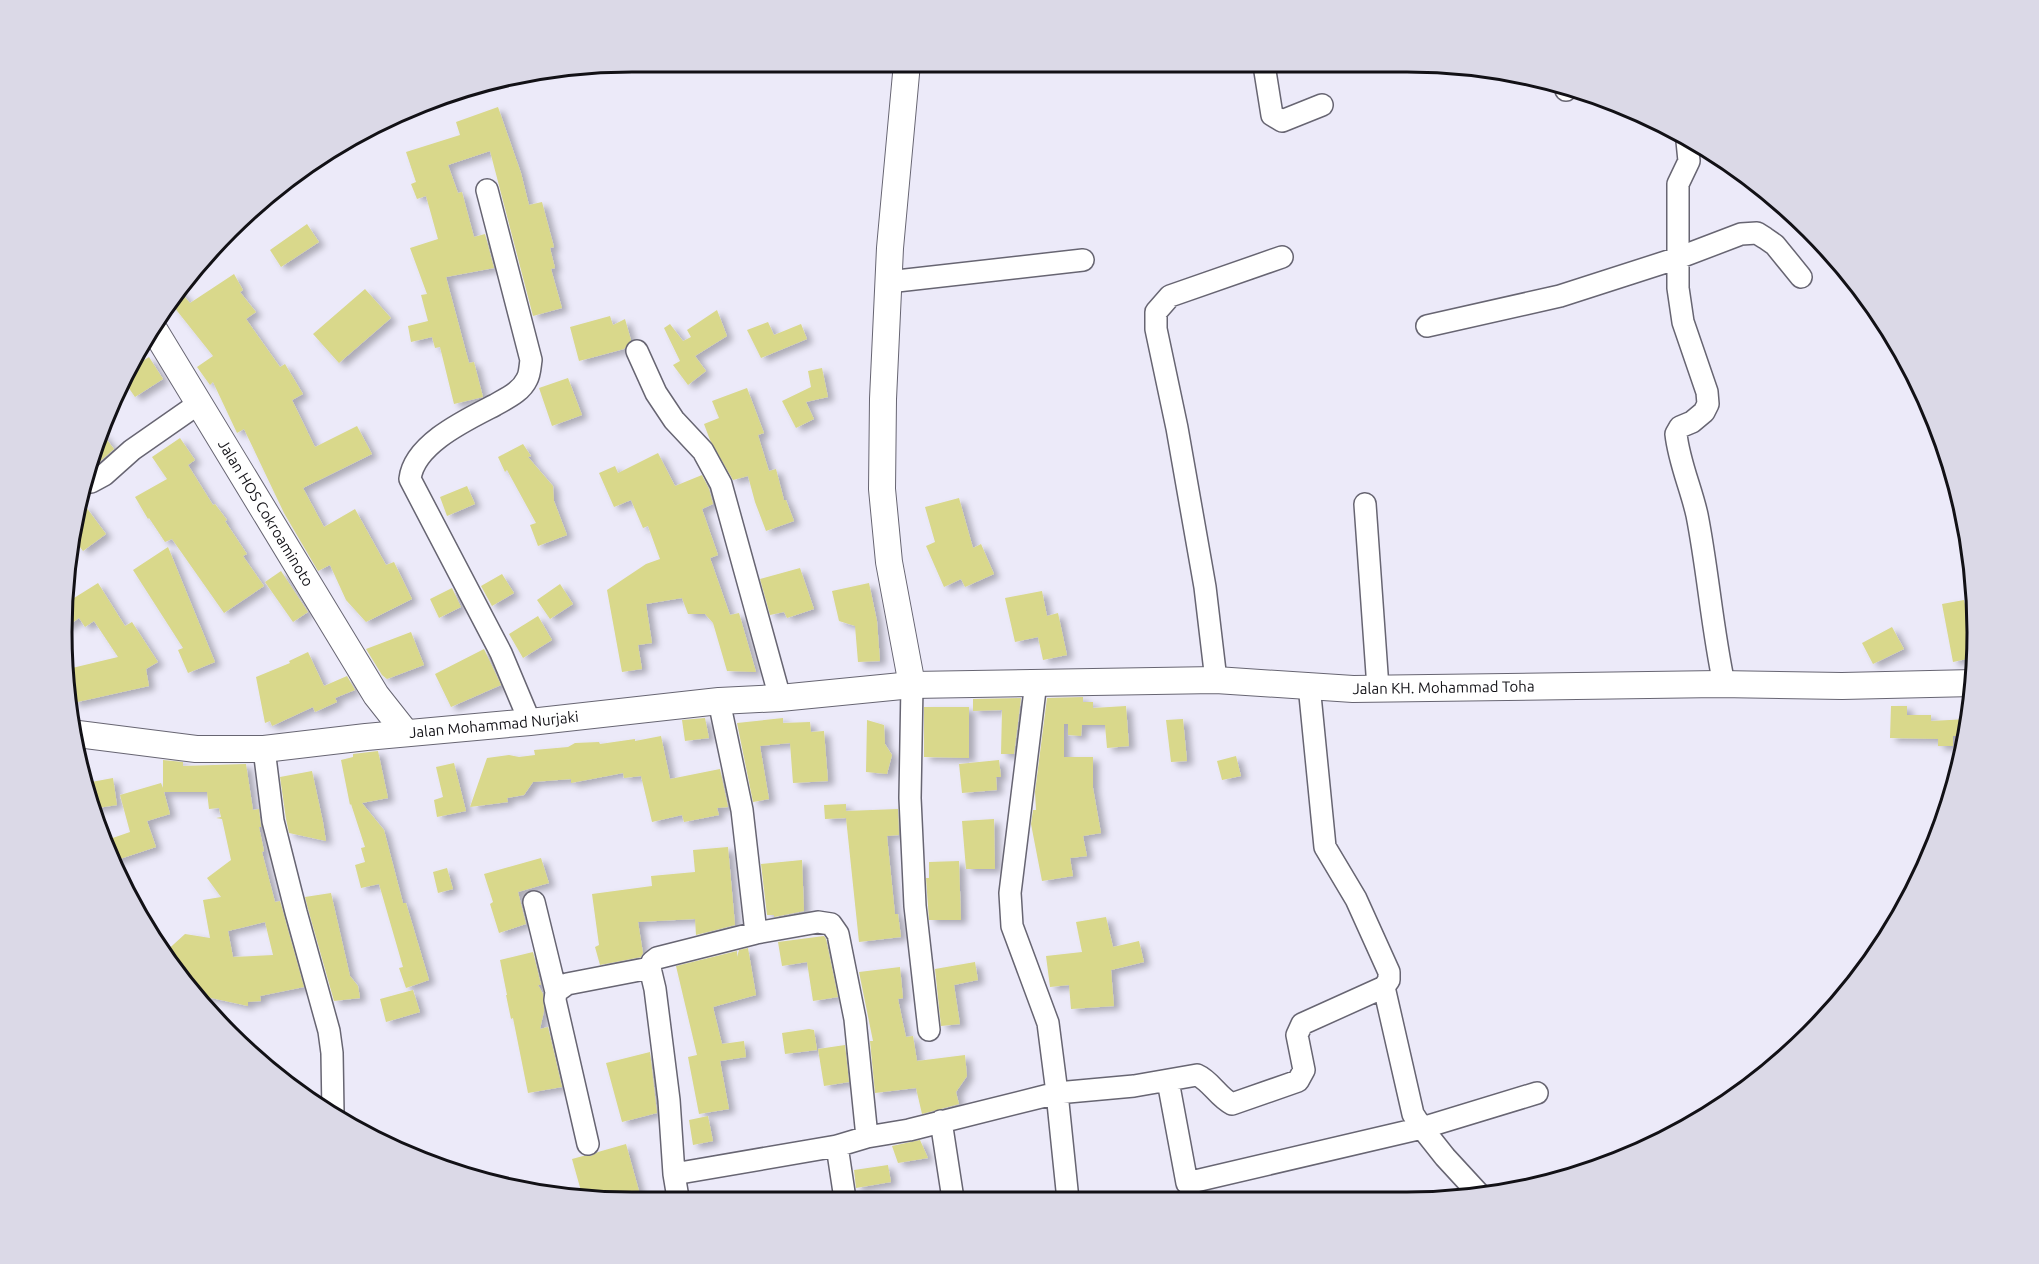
<svg xmlns="http://www.w3.org/2000/svg" width="2039" height="1264" viewBox="0 0 2039 1264" font-family="Ubuntu,sans-serif">
<style>
.building{fill:#d9d88b;fill-rule:evenodd;filter:url(#shadow)}
.lines{fill:none;stroke-linecap:round;stroke-linejoin:round}
.minor-casing{stroke:#676572;stroke-width:24}
.tertiary-casing{stroke:#676572;stroke-width:28}
.minor{stroke:#fff;stroke-width:21}
.tertiary{stroke:#fff;stroke-width:26}
.labels{text-anchor:middle;stroke-width:4.5;stroke-linejoin:round;paint-order:stroke}
.street-label{font-size:15px;fill:#121116;stroke:#eceaf9}
.rim{fill:none;stroke:#121116;stroke-width:3}
</style>
<defs>
<filter id="shadow"><feDropShadow dx="6" dy="4" stdDeviation="3" flood-color="#0004"/></filter>
</defs>
<rect width="100%" height="100%" fill="#eceaf9"/>
<path class="building" d="M498 107 521 173 529 205 542 202 554 247 550 248 555 268 551 269 562 308 533 316 490 151 448 165 458 193 462 192 474 237 485 234 494 268 446 277 469 363 474 362 483 397 454 404 440 347 435 348 432 337 411 342 408 326 428 321 421 295 427 294 410 248 438 239 426 196 417 199 411 184 416 182 406 152 460 135 456 122Z
M307 224 319 242 281 267 270 250Z
M234 274 243 290 240 292 256 312 246 319 280 367 285 364 303 394 292 400 315 447 357 426 372 454 303 488 324 527 355 509 386 565 394 562 412 599 366 622 346 600 330 565 318 571 284 513 244 429 237 433 213 382 210 385 197 367 213 356 170 302 177 288 190 303Z
M365 289 391 318 339 363 313 334Z
M717 310 727 336 695 356 706 371 688 385 673 365 680 361 664 328 670 324 683 341 691 337 687 330Z
M610 316 613 325 625 319 631 340 624 349 579 361 570 327Z
M768 322 774 335 801 324 807 339 761 358 747 330Z
M149 357 163 379 135 397 126 384 136 365Z
M822 368 828 397 806 402 814 419 796 428 782 401 811 387 808 371Z
M568 378 582 415 552 426 539 388Z
M747 388 764 433 758 435 769 471 776 469 784 500H786L794 521 766 531 755 502 748 476 733 480 710 440 704 424 719 418 712 401Z
M101 432 114 449 97 464 88 468 92 449Z
M180 438 195 460 188 465 213 505 215 504 227 520 225 521 247 554 243 556 264 586 224 613 172 539 165 542 149 518 148 519 135 497 167 479 152 457Z
M523 444 531 456 528 457 553 486 554 501 567 535 538 546 530 525 536 523 507 470 505 472 498 457Z
M658 453 675 486 702 475 709 489 713 504 702 509 718 555 710 558 730 615 739 613 756 672 727 671 713 623 705 614H688L682 598 646 604 652 643 638 645 642 669 622 672 607 590 646 564 660 559 648 526 643 528 631 500 614 507 599 473 615 466 618 473Z
M467 486 475 504 447 516 440 497Z
M959 498 973 548 981 544 994 574 965 587 961 579 944 587 926 546 935 542 925 507Z
M83 503 106 534 83 551 76 542Z
M168 547 215 662 188 673 178 650 183 648 133 570Z
M800 568 814 609 787 618 784 612 770 615 760 579Z
M281 571 308 612 293 622 265 582Z
M502 574 514 593 492 606 481 586Z
M98 583 125 626 132 622 158 662 146 669 149 686 73 703 68 669 118 657 94 621 85 627 79 618 62 630 66 603Z
M869 583 877 621 880 661 858 662 855 626 839 621 832 591Z
M560 584 573 604 550 619 537 600Z
M452 588 461 607 439 618 430 599Z
M1042 591 1047 616 1058 613 1067 655 1043 660 1038 637 1015 642 1005 598Z
M1964 600 1976 657 1953 662 1942 604Z
M538 616 552 640 523 658 509 634Z
M1892 627 1904 649 1873 664 1862 643Z
M411 632 424 665 387 679 382 675 366 649Z
M484 649 501 685 451 707 435 674Z
M308 652 324 686 347 676 355 690 335 698 337 702 315 712 313 707 272 726 270 721 265 723 256 677 290 663 289 661Z
M1083 697V702H1093V708L1126 706 1129 746 1107 748 1105 725H1082L1081 736 1068 735V724H1064V757H1093V788L1101 833 1083 836 1087 856 1070 858 1073 876 1042 881 1031 824 1033 810H1036L1035 792 1047 698Z
M1021 698 1014 754H1001L1002 710 973 711V699Z
M1891 706H1907V715H1931V721L1968 719 1965 736H1953V746H1938V739L1890 738Z
M924 707H969V758L924 757Z
M705 718 709 738 685 741 682 720Z
M783 718V723L810 722 811 732 824 731 828 781 793 783 790 743 760 746 769 799 753 802 737 723Z
M1183 719 1187 761 1171 762 1166 720Z
M867 720 884 725 885 744 892 755 887 774 866 772Z
M661 736 670 779 720 769 728 807 717 808 719 815 684 822 682 815 652 822 641 776 624 778 623 773 571 783V779L533 782 524 795 507 798 508 802 470 807 487 758 509 755 519 757 535 755 534 750 568 747 575 743 599 742 600 744 635 739V741Z
M378 751 388 798 362 803 384 830 403 903H406L429 980 406 988 399 968 403 967 379 884 361 888 355 865 365 862 361 848 365 847 351 804 350 805 341 760 353 757V754Z
M1236 756 1241 776 1222 780 1217 761Z
M163 760 183 762V766L246 764 253 810 259 809 261 827H259L264 851 262 852 275 902 280 901 304 987 260 996 261 1001 248 1002V1006L202 996 163 954 185 934 210 938 203 900 221 897 207 878 231 860 222 819 216 818 221 817 219 808 209 809 207 792H164L170 814 147 821 156 847 114 861 104 841 130 832 120 795 161 783 163 788ZM265 922 273 955 233 957 228 931Z
M999 760 1001 777H996L997 790 962 793 959 764Z
M454 763 466 811 437 817 434 800 443 797 436 767Z
M312 771 323 822 326 841 289 833 286 819 280 777Z
M113 778 117 805 91 809 86 783Z
M846 804V811L898 809 899 835 887 836 895 914H898L901 937 859 942 846 818 825 819 824 805Z
M994 819 995 869H966L962 821Z
M728 847 735 925 696 935 695 919 638 922 643 953 641 957 600 965 595 947 599 945 592 894 652 886 651 876 695 872 693 850Z
M541 858 549 883 518 892 526 924 499 933 490 904 493 902 484 874Z
M802 860 804 911 774 917V915H767L761 864Z
M959 861 961 920H929L926 878H929V862Z
M447 868 453 889 438 893 433 872Z
M331 893 350 976 358 986 360 998 334 1001 308 909 305 897Z
M1106 917 1113 947 1139 941 1144 962 1111 970 1114 1006 1071 1009 1069 985 1050 987 1046 956 1082 952 1076 922Z
M824 936 826 939 838 997 813 1001 807 962 782 966 778 942Z
M748 948 756 995 713 1007 722 1044 744 1041 746 1057 720 1061 729 1109 699 1114 688 1057 697 1055 676 966 737 951V957L739 950Z
M533 952 541 985H538L543 994 544 1011 540 1029 548 1027 562 1087 528 1093 513 1018 511 1019 506 995H507L500 960Z
M975 962 978 980 954 985 960 1024 941 1026 935 969Z
M900 967 903 998 898 999 906 1037 913 1036 917 1061 965 1055 967 1076 956 1092 959 1104 922 1114 916 1088 875 1093 870 1041H873L859 972Z
M413 990 420 1012 386 1022 380 999Z
M809 1029 814 1030 817 1050 785 1054 782 1033Z
M845 1045 849 1082 824 1086 818 1049Z
M650 1052 657 1113 622 1122 606 1063Z
M708 1116 713 1141 693 1145 689 1120Z
M920 1140 928 1158 898 1163 892 1146Z
M626 1144 641 1198H583L572 1159 583 1156H591L598 1152Z
M888 1165 891 1182 856 1188 854 1170Z"/>
<g class="lines">
<defs>
<path id="minor" d="M1264 65 1272 115 1282 121 1322 105
M1566 89V90
M1687 141 1689 161 1678 184V288L1683 322 1707 392 1708 404 1704 412 1692 422 1680 427 1676 434C1679 462 1691 488 1697 515 1708 571 1712 628 1724 684
M487 190 531 360C530 366 530 374 527 379 521 392 507 398 495 405 466 420 414 444 410 479L501 653 530 722
M888 282 1083 260
M1427 326 1560 296 1678 258 1741 234 1757 233 1765 238 1775 245 1801 277
M637 351 656 393 674 420 703 451 721 484 780 698
M86 481 91 482 104 475 132 450 198 404
M1365 504 1378 688
M1216 680 1205 587 1177 428 1156 329V312L1170 296 1282 257
M1036 682 1010 893 1012 926 1048 1023 1057 1093 1068 1200
M912 685 910 798 915 906 929 1030
M719 701 742 810 756 933
M264 749 273 821 296 912 329 1031 332 1053 333 1113
M534 902 556 992
M1384 987 1413 1114 1422 1128 1537 1093
M1168 1081 1187 1183 1422 1128 1445 1157 1480 1195
M941 1121 953 1199
M588 1144 555 1000 556 992 567 984 650 968
M837 1146 845 1199
M674 1174 837 1146 867 1137 909 1130 1057 1093 1134 1086 1197 1075C1211 1081 1218 1097 1232 1104L1298 1081 1304 1070 1297 1035 1302 1024 1384 987 1389 980V972L1356 899 1325 847 1309 685
M678 1198 674 1174 669 1100 655 989 650 968 652 962 657 958 756 933 818 922 831 924 838 934 855 1019 867 1137"/>
<g id="tertiary">
<path d="M907 63 890 248 883 399 882 489 889 562 912 685"/>
<path id="s1" d="M155 331 376 695 406 733"/>
<path id="s2" d="M78 734 196 749H264L366 737 530 722 719 701 780 698 912 685 1216 680 1353 689 1719 684 1842 686 1974 683"/>
</g>
</defs>
<use href="#minor" class="minor-casing"/>
<use href="#tertiary" class="tertiary-casing"/>
<use href="#minor" class="minor"/>
<use href="#tertiary" class="tertiary"/>
</g>
<g class="labels">
<g class="street-label">
<text dy="5" stroke="none"><textPath href="#s1" startOffset="213">Jalan HOS Cokroaminoto</textPath></text>
<text dy="5" stroke="none"><textPath href="#s2" startOffset="1370">Jalan KH. Mohammad Toha</textPath></text>
<text dy="5" stroke="none"><textPath href="#s2" startOffset="418">Jalan Mohammad Nurjaki</textPath></text>
</g>
</g>
<path d="M0 0H2039V1264H0ZM632 72H1407A560 560 0 0 1 1967 632V632A560 560 0 0 1 1407 1192H632A560 560 0 0 1 72 632V632A560 560 0 0 1 632 72Z" fill="#dbd9e7" fill-rule="evenodd"/>
<path class="rim" d="M632 72H1407A560 560 0 0 1 1967 632V632A560 560 0 0 1 1407 1192H632A560 560 0 0 1 72 632V632A560 560 0 0 1 632 72Z"/>
</svg>
